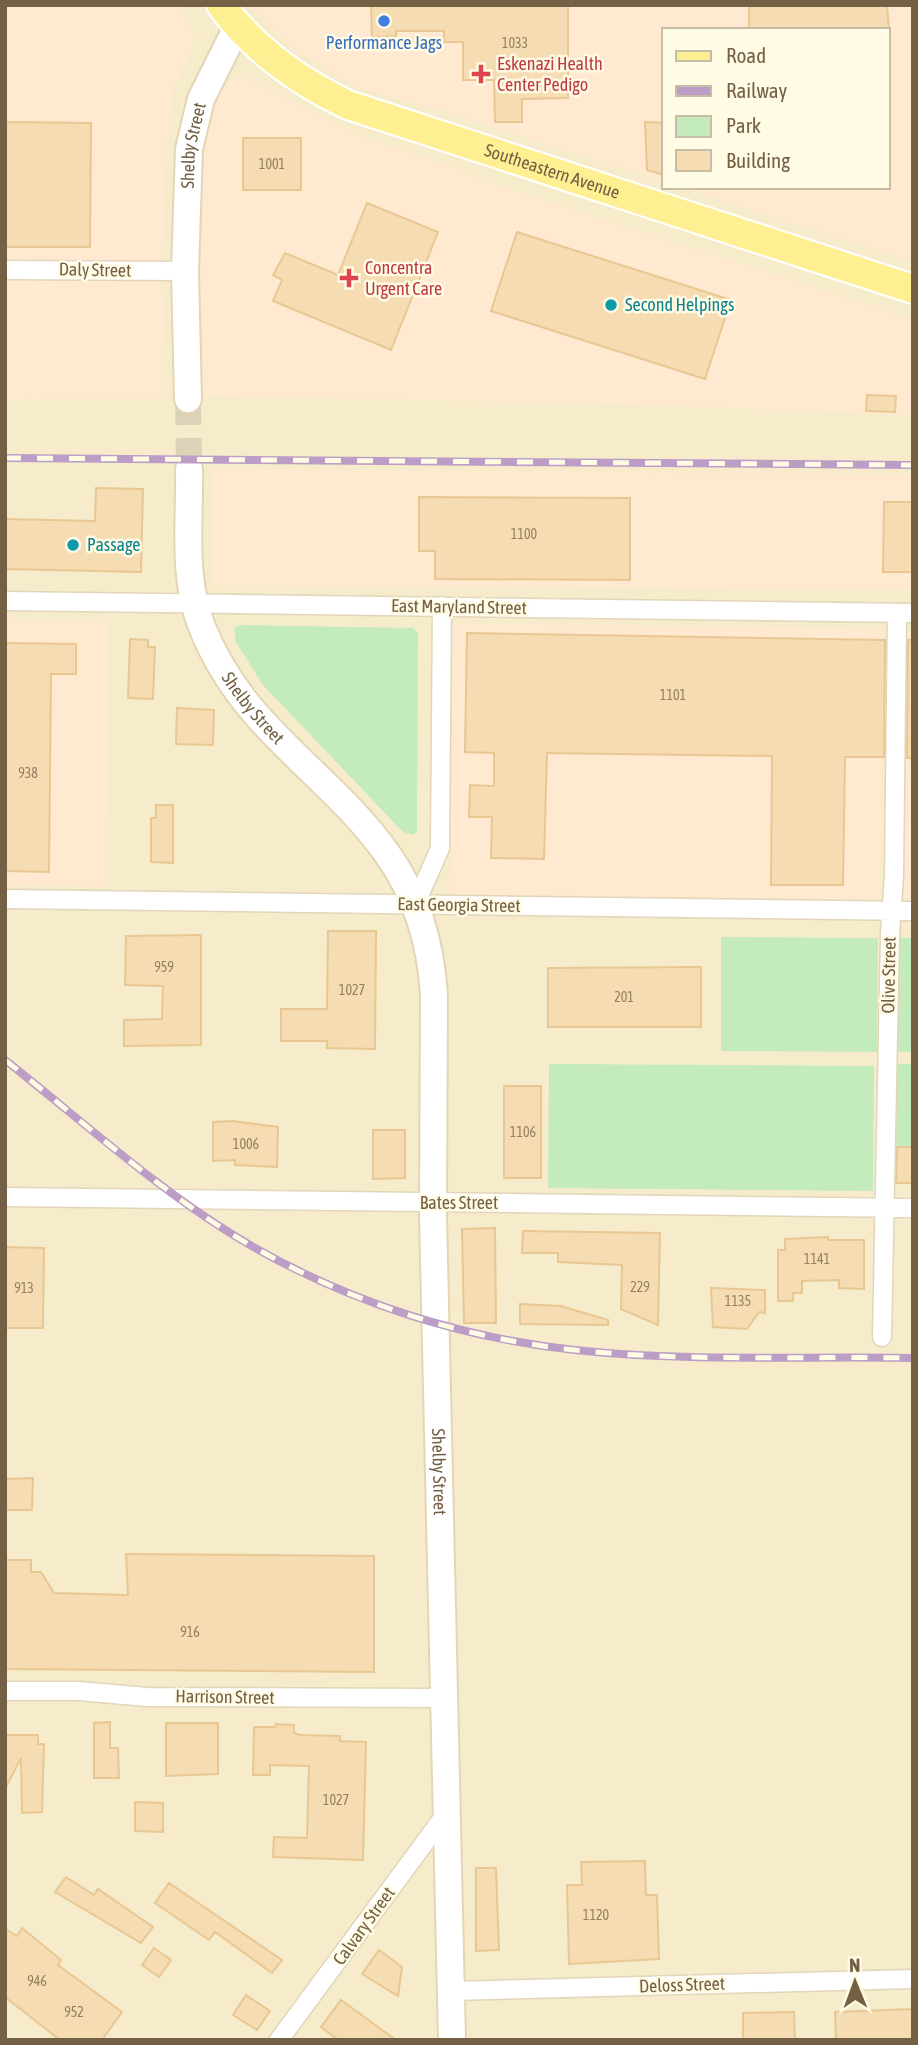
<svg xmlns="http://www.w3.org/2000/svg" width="918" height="2045" viewBox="0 0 918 2045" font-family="'Asap Condensed',sans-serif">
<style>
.residential{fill:#f6eccb;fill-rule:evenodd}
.commercial{fill:#ffe9d0}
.green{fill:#c4ebbc}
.building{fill:#f5dcb3;stroke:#e8c792;stroke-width:2}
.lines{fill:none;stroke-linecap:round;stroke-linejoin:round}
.secondary-tunnel{stroke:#dcd2b7;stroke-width:26;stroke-dasharray:26 13;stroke-linecap:butt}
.street-casing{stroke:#e2d5b9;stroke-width:21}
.secondary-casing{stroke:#e4d5b4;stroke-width:30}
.primary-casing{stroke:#fff;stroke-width:32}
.street{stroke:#fff;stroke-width:18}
.secondary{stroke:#fff;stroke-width:26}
.primary{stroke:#ffef93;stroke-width:28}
.rail-casing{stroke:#bc9dc6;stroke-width:8}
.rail{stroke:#fffbe5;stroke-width:5;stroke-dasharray:16;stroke-linecap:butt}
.shop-dot{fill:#3f7fe0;stroke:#fffbe5;stroke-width:2.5}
.health-dot{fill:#e0444e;stroke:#fffbe5;stroke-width:2.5}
.culture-dot{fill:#0f9aa8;stroke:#fffbe5;stroke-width:2.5}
.labels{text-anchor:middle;stroke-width:5;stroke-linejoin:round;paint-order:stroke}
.number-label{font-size:14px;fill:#947f60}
.shop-label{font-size:18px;fill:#366cbe;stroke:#fffbe5}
.health-label{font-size:18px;fill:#be3a42;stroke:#fffbe5;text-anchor:start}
.street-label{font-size:18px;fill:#746045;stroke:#fffbe5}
.culture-label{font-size:18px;fill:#0d838f;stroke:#fffbe5;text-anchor:start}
</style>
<rect width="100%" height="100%" fill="#fef8dd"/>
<path class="residential" d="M5 5H913V2040H5ZM664 30H888V187H664Z"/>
<path class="commercial" d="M5 5H177L190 25 194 37 187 61 173 88 166 154 164 238 160 248 158 285 164 296 161 399 5 400Z
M250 5H913V262L681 187H888V30H664V182L433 108 360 89 288 45Z
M239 75 355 134 447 165 474 178 913 319V415L622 404 203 396 196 289 202 127 215 97Z
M212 469 913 474V590L211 585Z
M5 621 108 622 106 887 5 885Z
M454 623 884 629 880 900 450 894Z
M903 631H913V897H902Z"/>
<path class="green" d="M240 625 413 628 418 633 417 831 414 835 403 832 263 685 236 642 234 628Z
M721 937 878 938 877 1052 721 1051Z
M897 938H913V1052H896Z
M549 1064 874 1066 873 1191 548 1188Z
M897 1064H913V1147H896Z"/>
<path class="building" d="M371 5H568V98L522 99V122H495L494 80H463V42H444V31H396V36L372 37Z
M749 5H887L889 30H749Z
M5 122 91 123 90 247H5Z
M645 122 664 123V175L647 170Z
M243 138H301V190H243Z
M367 203 438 232 391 350 273 301 282 280 273 275 285 253 338 275Z
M517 232 731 300 705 379 491 311Z
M867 395 896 396 895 412 866 411Z
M96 488 143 489 141 572 5 569V519L95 521Z
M419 497 630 498V580L435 579V551H419Z
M884 502H913V572H883Z
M467 633 885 640 884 757H845L843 885H771L772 756 547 753 544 859 491 858 492 817H469L470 785 494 786V753L465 752Z
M130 639 148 640V647H155L153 699 128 698Z
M908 640H913V758H907Z
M5 643 76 644V674H51L49 872 5 871Z
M177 708 214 710 213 745 176 744Z
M156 805H173V863L151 862V818H156Z
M328 931H376L375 1049 327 1048V1041H281V1009H327Z
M201 935V1045L124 1046V1020L162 1019 163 986 125 985 126 936Z
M701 967V1027H548V968Z
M504 1086H541V1178H504Z
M232 1121 278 1127 277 1167 235 1165V1160L213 1161V1122Z
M373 1130H405V1178L373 1179Z
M897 1147H913V1183H896Z
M495 1228 496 1323H464L462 1229Z
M523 1231 660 1233 658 1325 621 1309 622 1265 558 1262V1253H522Z
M828 1237V1240H864V1289L839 1288V1280L802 1281V1293H793V1301H778V1250H785V1239Z
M5 1247 44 1248 43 1328H5Z
M711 1288 765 1290V1313L759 1312 747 1329 713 1327Z
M520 1304 561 1306 608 1320V1325L520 1324Z
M33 1478 32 1510H5V1479Z
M126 1554 374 1556V1672L5 1669V1560H31V1572H41L54 1593 128 1595Z
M110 1722V1748H118L119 1778H94V1723Z
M166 1723H218V1774L166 1776Z
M276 1724 294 1725V1733L300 1735 340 1736V1741L366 1742 363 1860 273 1857 274 1837 307 1838 309 1766 270 1765V1775H253L254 1727H275Z
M5 1735H38V1744H44L42 1812 22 1813 21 1758 5 1789Z
M135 1802 163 1803V1832L135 1831Z
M645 1861 646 1895H657L659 1959 569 1964 567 1885H582L581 1862Z
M476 1868H496L499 1950 476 1951Z
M66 1877 94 1895 98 1889 153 1927 141 1943 55 1892Z
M169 1883 282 1960 272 1973 215 1932 209 1940 155 1903Z
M22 1928 61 1960 58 1965 122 2012 102 2040H60L5 1997V1929L17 1936Z
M154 1948 171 1960 159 1977 142 1965Z
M379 1950 402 1967 398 1996 362 1974Z
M246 1995 270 2011 257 2030 233 2015Z
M341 2000 396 2040H338L321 2027Z
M913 2009V2040H836L835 2012Z
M794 2012 795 2040H743V2013Z"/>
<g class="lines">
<path class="secondary-tunnel" d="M188 399 189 469"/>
<defs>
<path id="street" d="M5 270 185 271
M5 601 913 613
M5 899 913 911
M415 905 440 848 442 606
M5 1197 913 1208
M882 1337 890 934 894 875 897 613
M5 1691H79L147 1697 444 1698
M451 1991 913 1979
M279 2040 448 1811"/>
<g id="secondary">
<path id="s1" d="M188 399 185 271 189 149 201 99 237 27"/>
<path id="s2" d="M189 469C190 521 182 579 202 627 244 732 328 770 388 855 417 896 431 946 434 995L433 1216 452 2040"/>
</g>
<g id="primary">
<path id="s3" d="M221 5C254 50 298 81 348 105L913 289"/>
</g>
</defs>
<use href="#street" class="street-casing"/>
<use href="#secondary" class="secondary-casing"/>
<use href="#primary" class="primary-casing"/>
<use href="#street" class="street"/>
<use href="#secondary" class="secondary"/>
<use href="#primary" class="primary"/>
<defs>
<path id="rail" d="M5 458 913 465
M5 1060C85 1123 162 1194 250 1245 349 1302 461 1338 575 1350 686 1362 800 1356 913 1358"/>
</defs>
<use href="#rail" class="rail-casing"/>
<use href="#rail" class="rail"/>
</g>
<circle class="shop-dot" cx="384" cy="21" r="7"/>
<g class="health-dot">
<path d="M477.5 63.5h7v7h7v7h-7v7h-7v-7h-7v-7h7z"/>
<path d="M345.5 267.5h7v7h7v7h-7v7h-7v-7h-7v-7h7z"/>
</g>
<g class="culture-dot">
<circle cx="611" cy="305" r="7"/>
<circle cx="73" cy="545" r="7"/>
</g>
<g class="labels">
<g class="number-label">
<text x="515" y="48">1033</text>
<text x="272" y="169">1001</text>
<text x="524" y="539">1100</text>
<text x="673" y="700">1101</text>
<text x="28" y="778">938</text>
<text x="164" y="972">959</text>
<text x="352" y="995">1027</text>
<text x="624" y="1002">201</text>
<text x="523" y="1137">1106</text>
<text x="246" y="1149">1006</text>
<text x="817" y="1264">1141</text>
<text x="640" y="1292">229</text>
<text x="24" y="1293">913</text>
<text x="738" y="1306">1135</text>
<text x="190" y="1637">916</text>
<text x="336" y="1805">1027</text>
<text x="596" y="1920">1120</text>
<text x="37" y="1986">946</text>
<text x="74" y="2017">952</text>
</g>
<g class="shop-label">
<text x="384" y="49">Performance Jags</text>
</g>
<g class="health-label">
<text x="497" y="70">Eskenazi Health<tspan x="497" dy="21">Center Pedigo</tspan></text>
<text x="365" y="274">Concentra<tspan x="365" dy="21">Urgent Care</tspan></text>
</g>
<g class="street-label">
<text dy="6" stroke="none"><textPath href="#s1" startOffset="254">Shelby Street</textPath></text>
<text dy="6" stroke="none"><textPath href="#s3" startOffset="378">Southeastern Avenue</textPath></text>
<text transform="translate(95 270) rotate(1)" y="6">Daly Street</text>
<text transform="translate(459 607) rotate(1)" y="6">East Maryland Street</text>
<text dy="6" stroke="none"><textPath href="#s2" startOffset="256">Shelby Street</textPath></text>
<text transform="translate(459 905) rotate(1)" y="6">East Georgia Street</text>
<text transform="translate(889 975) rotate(-89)" y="6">Olive Street</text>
<text x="459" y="1209">Bates Street</text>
<text dy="6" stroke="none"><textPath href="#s2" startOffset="1082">Shelby Street</textPath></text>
<text transform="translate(225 1697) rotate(1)" y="6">Harrison Street</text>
<text transform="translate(364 1926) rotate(-54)" y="6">Calvary Street</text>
<text transform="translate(682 1985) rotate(-2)" y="6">Deloss Street</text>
</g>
<g class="culture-label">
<text x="625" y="311">Second Helpings</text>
<text x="87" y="551">Passage</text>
</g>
</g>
<rect width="918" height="2045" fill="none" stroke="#746045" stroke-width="14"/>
<rect x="662" y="28" width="228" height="161" fill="#fffbe5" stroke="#c7bda5" stroke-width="2"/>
<rect x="676" y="51" width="35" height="10" fill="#ffef93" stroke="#c7bda5" stroke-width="2"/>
<text x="726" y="63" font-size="21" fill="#746045">Road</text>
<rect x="676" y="86" width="35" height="10" fill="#bc9dc6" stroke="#c7bda5" stroke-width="2"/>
<text x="726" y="98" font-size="21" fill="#746045">Railway</text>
<rect x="676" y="116" width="35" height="21" fill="#c4ebbc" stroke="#c7bda5" stroke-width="2"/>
<text x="726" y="133" font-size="21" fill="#746045">Park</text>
<rect x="676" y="150" width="35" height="21" fill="#f5dcb3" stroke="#c7bda5" stroke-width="2"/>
<text x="726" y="168" font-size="21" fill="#746045">Building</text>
<g transform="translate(855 1982) rotate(359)" stroke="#fffbe5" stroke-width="5" paint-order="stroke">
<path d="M0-5L12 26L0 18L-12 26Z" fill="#746045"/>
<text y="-10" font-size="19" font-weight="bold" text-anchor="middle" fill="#746045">N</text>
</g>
</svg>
